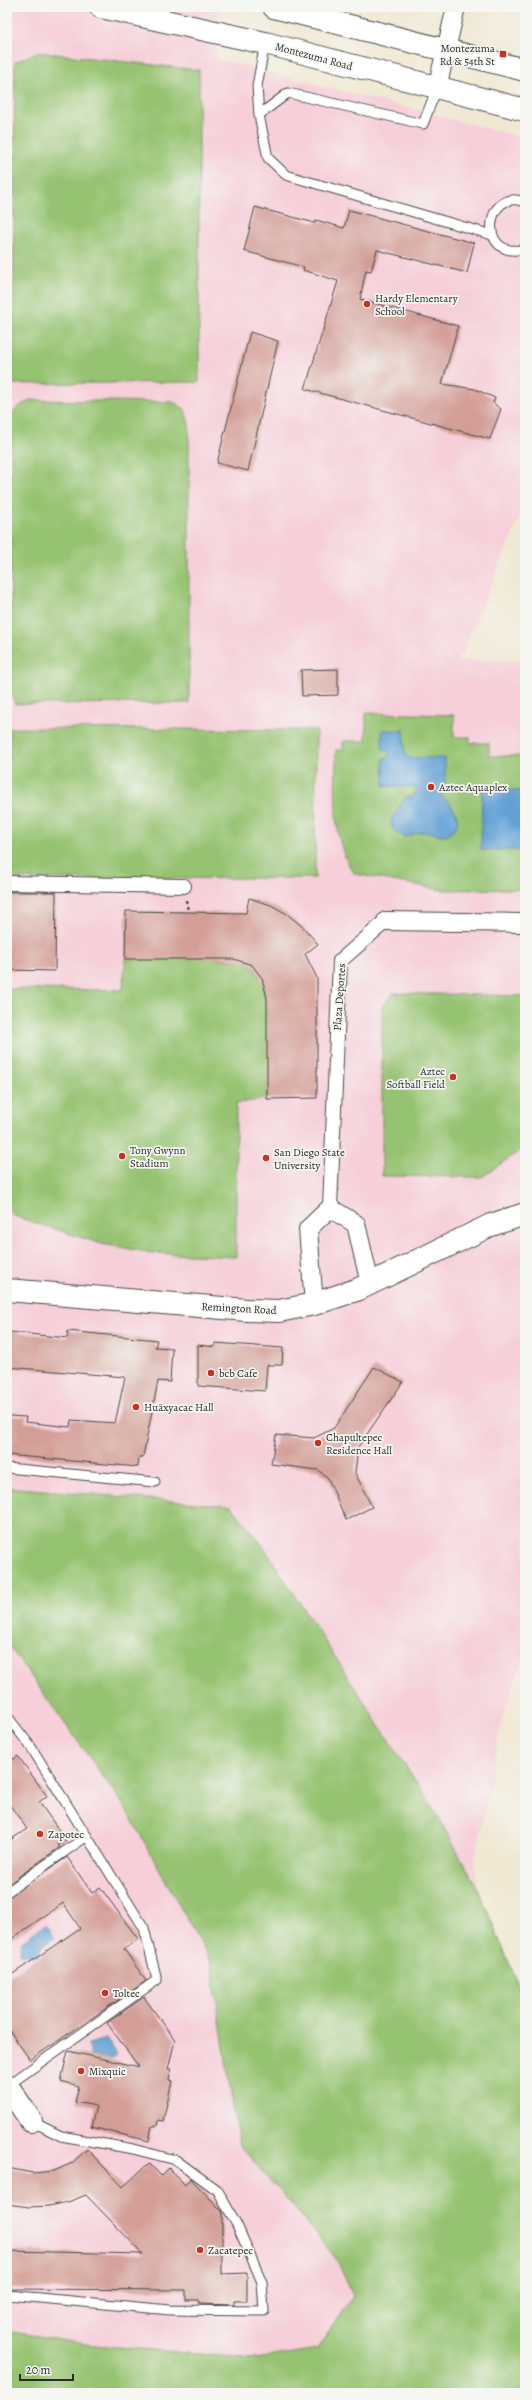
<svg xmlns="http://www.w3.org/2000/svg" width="532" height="2400" viewBox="0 0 532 2400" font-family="Alegreya,serif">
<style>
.built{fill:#f6cfd9}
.green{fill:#96c371;stroke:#60774e}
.water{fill:#64a1d5;stroke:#486680}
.building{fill:#d39e96}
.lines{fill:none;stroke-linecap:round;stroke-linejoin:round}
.service-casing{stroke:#494744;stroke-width:11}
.pedestrian-casing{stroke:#494744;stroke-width:16}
.minor-casing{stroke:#494744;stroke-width:20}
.tertiary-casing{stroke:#494744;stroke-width:24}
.primary-casing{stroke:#494744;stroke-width:24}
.path{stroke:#494744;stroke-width:2.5;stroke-dasharray:3 3;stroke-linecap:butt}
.service{stroke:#fff;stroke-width:9}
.pedestrian{stroke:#fff;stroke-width:14}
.minor{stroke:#fff;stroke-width:18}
.tertiary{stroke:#fff;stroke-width:22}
.primary{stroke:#fff;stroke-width:22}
.poi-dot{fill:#c8321e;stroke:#f6f6f2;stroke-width:1.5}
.labels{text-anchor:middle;stroke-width:3.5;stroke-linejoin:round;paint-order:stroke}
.poi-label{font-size:11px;fill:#2b2b2b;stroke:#f6f6f2;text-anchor:start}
.street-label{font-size:11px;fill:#2b2b2b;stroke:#f6f6f2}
</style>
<rect width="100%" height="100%" fill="#f6f6f2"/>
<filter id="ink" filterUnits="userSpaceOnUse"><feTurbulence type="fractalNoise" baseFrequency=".025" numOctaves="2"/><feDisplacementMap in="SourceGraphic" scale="8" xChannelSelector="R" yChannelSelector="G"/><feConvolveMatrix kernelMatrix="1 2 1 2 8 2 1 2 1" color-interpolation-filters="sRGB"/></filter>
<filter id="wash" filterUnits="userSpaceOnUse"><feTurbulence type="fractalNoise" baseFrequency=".012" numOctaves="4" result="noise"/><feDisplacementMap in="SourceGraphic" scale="16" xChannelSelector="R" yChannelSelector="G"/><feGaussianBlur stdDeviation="0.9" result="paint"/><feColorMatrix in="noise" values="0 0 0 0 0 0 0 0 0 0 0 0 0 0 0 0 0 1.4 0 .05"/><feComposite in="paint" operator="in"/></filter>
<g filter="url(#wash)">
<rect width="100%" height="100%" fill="#f0e8d2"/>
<path class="built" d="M7 7H219L217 59 525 138V505L462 654 456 661 525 660V1654L503 1716 475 1859 478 1889 525 2001V2393H7Z"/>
<path class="green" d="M38 52 199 70V382L13 384 15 62Z
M30 400 173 402 185 409 189 425V703L15 704 11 694V416L18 407Z
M366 713 454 715V737H470V743H489V756H525V889L443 890 355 874C330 843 336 788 336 750H343V741H366Z
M10 728 316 730 315 878 8 879Z
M125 959C148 959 238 954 252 966 275 985 267 1069 267 1099L236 1103V1257L153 1253 102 1244 14 1216 7 1208V989L123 990Z
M393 993 525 996V1147L482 1177 382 1176V1007Z
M7 1487 231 1506 263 1546 433 1808 478 1889 525 2001V2393H7V2331L84 2344 256 2359 317 2349 353 2296 337 2260 299 2213 239 2145 211 1962 125 1807 7 1643Z"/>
<path class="water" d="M382 730H404L405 754 409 758H445V786H441V796C452 803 467 822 450 833 441 838 432 831 422 832 416 833 411 836 404 837 376 823 401 813 405 797H413L417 790 414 787 384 786 383 758H387L390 753 382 748Z
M482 790 525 791V850H481Z
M46 1924 55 1938 41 1946 39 1953 34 1956 20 1954 22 1941Z
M106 2039 117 2054 113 2059 90 2056 87 2044Z"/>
<g id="blocks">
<path class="building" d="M255 207 315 223 316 220 344 228 349 210 474 243 467 273 377 250 371 271 366 270 360 299 458 326 442 384 475 389 495 398 493 403 501 409 490 439 305 389 338 281 303 270 304 267 244 251Z
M250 332 278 341 248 471 217 463Z
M338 669V695L302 696 301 670Z
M7 892H56L55 971 7 970Z
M249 898 271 905 287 914 304 928 318 944 305 954 317 978V1098L267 1099V998L262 978 252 965 234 959H125L126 911 246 913Z
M68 1331 157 1340 155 1347 172 1348 170 1382 158 1381 143 1457H139L138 1467 7 1455V1416L26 1417 25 1422 70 1427 71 1420 115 1423 125 1377 7 1367V1343H10V1332L67 1338Z
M215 1343 283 1348 282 1365H267L265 1391 198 1386V1345L215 1347Z
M374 1367 403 1382 358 1447 355 1473 372 1507 346 1520 328 1478 318 1470 271 1464 276 1435 314 1438 334 1428Z
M18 1756 47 1796 39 1802 66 1840 58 1845 60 1847 7 1885V1842L27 1829 7 1801V1763Z
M67 1857 92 1893 100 1887 138 1939 124 1949 146 1981 30 2060 7 2027V1978L80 1928 63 1903 7 1942V1898Z
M144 1997 175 2040 168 2069H171L169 2080 172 2081 163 2121 158 2120 157 2126H152L149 2141 91 2127 96 2106 75 2102 79 2086 61 2081 68 2051 139 2067 107 2023Z
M87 2149 123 2187 149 2163 161 2176 169 2168 185 2185 191 2178 192 2180 222 2211V2274L247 2273V2301H234V2305L199 2304V2300H186V2290L7 2289V2251L143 2254 86 2195 68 2202 49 2206 29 2207 7 2204V2168L33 2173 54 2171 72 2163Z"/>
</g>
</g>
<g filter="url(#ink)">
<use href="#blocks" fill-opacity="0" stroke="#494744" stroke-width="1"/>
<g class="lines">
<defs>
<path id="service" d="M265 43 257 86 259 115 268 158 286 175 492 235
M259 115 288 93 423 124 437 88
M525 202C485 186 476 261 525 249
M7 1468 155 1482
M7 1716 31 1747 144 1928 157 1980 7 2086
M7 1892 87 1836
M7 2295 170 2310 264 2311 262 2282 237 2225 218 2191 176 2160 133 2149 61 2136 31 2121"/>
<path id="pedestrian" d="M7 883 184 886
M330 1208 340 961 386 921"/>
<path id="minor" d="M437 88 456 7
M386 921 525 923
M314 1304 308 1229 330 1208 356 1224 370 1284"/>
<path id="tertiary" d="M7 1290 247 1310 279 1311 314 1304 359 1289 491 1225 525 1214
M7 2085 31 2121"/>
<path id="primary" d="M101 7 265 43 525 110
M274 7 525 70"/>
</defs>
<use href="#service" class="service-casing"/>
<use href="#pedestrian" class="pedestrian-casing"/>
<use href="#minor" class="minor-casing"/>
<use href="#tertiary" class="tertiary-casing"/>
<use href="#primary" class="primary-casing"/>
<path class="path" d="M186 900 188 911"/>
<use href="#service" class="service"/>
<use href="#pedestrian" class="pedestrian"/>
<use href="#minor" class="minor"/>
<use href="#tertiary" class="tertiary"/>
<use href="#primary" class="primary"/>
</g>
</g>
<g class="poi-dot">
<rect x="499" y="50" width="8" height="8" rx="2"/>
<circle cx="367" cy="304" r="4"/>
<circle cx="431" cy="787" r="4"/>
<circle cx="453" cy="1077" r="4"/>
<circle cx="122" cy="1156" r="4"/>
<circle cx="266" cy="1158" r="4"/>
<circle cx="211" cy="1373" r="4"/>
<circle cx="136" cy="1407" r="4"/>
<circle cx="318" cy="1443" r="4"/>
<circle cx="40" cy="1834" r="4"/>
<circle cx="105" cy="1993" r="4"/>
<circle cx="81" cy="2071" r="4"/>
<circle cx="200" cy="2250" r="4"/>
</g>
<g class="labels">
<g class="poi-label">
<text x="495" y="52" text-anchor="end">Montezuma<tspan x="495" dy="13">Rd &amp; 54th St</tspan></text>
<text x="375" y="302">Hardy Elementary<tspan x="375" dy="13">School</tspan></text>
<text x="439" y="791">Aztec Aquaplex</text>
<text x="445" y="1075" text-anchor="end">Aztec<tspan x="445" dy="13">Softball Field</tspan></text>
<text x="130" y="1154">Tony Gwynn<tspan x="130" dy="13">Stadium</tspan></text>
<text x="274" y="1156">San Diego State<tspan x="274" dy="13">University</tspan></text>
<text x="219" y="1377">bcb Cafe</text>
<text x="144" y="1411">Huāxyacac Hall</text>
<text x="326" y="1441">Chapultepec<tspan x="326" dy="13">Residence Hall</tspan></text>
<text x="48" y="1838">Zapotec</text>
<text x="113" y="1997">Toltec</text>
<text x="89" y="2075">Mixquic</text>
<text x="208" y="2254">Zacatepec</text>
</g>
<g class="street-label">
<text transform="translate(314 56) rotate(15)" y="4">Montezuma Road</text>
<text transform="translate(339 997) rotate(-86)" y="4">Plaza Deportes</text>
<text transform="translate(239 1308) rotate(3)" y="4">Remington Road</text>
</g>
</g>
<rect width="532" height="2400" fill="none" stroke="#f6f6f2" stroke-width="24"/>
<path d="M20 2374v6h53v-6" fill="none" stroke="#2b2b2b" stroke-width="2"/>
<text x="26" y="2374" font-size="12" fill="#2b2b2b" stroke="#f6f6f2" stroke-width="3" paint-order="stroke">20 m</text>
</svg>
